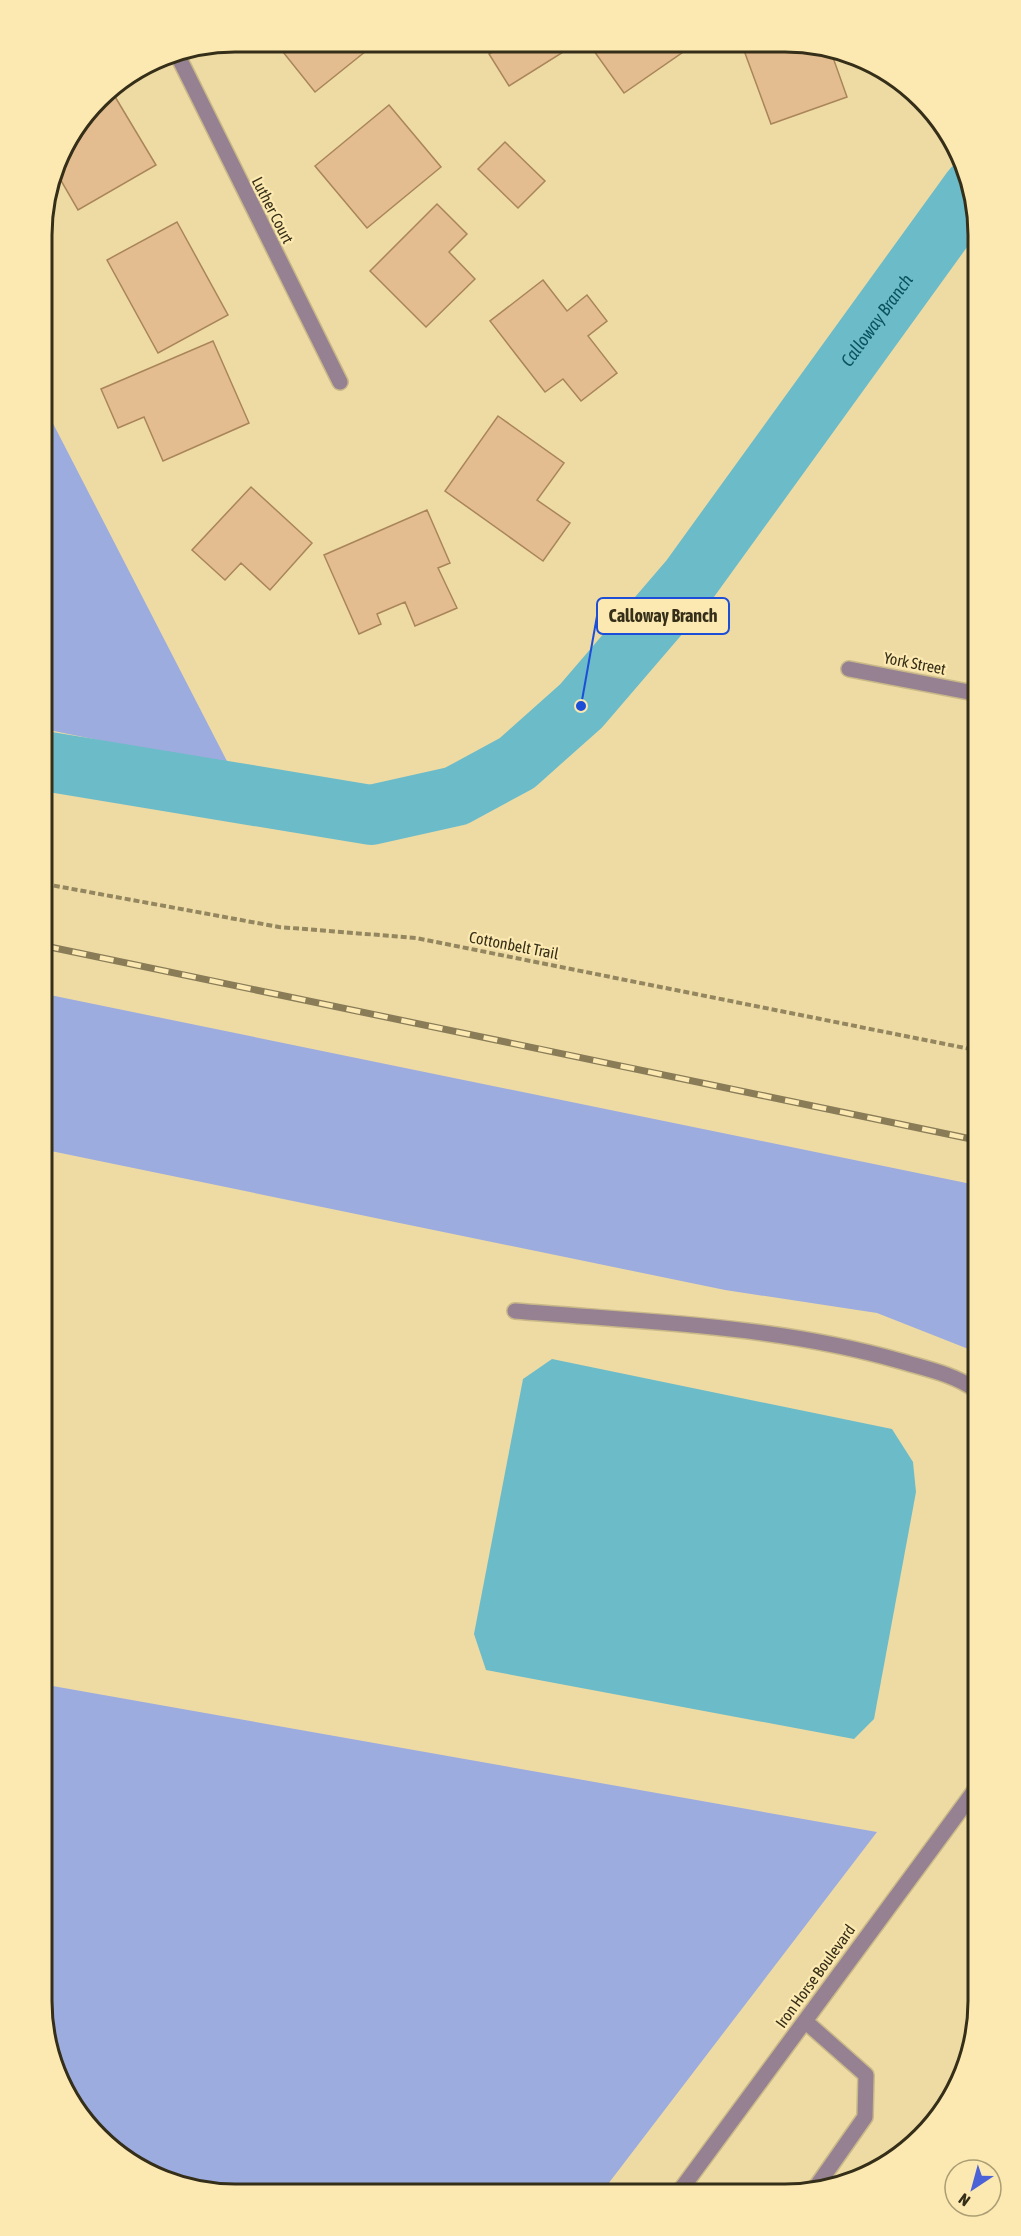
<svg xmlns="http://www.w3.org/2000/svg" width="1021" height="2236" viewBox="0 0 1021 2236" font-family="'Asap Condensed',sans-serif">
<style>
.green{fill:#9dacde}
.water{fill:#6cbbc9}
.lines{fill:none;stroke-linecap:round;stroke-linejoin:round}
.river{stroke:#6cbbc9;stroke-width:60}
.building{fill:#e3bd8f;stroke:#a98559;stroke-width:1.5}
.minor-casing{stroke:#c9b888;stroke-width:18}
.path{stroke:#948760;stroke-width:4;stroke-dasharray:6 3;stroke-linecap:butt}
.minor{stroke:#958192;stroke-width:15}
.rail-casing{stroke:#897c57;stroke-width:7}
.rail{stroke:#fce9b1;stroke-width:4.5;stroke-dasharray:14;stroke-linecap:butt}
.labels{text-anchor:middle;stroke-width:4.5;stroke-linejoin:round;paint-order:stroke}
.street-label{font-size:16px;fill:#352e18;stroke:#fce9b1}
.water-label{font-size:18px;font-style:italic;fill:#0b525d;stroke:#fce9b1}
.rim{fill:none;stroke:#352e18;stroke-width:3}
.leader{fill:none;stroke:#1d4ed8;stroke-width:2}
.callout-dot{fill:#1d4ed8;stroke:#fce9b1;stroke-width:2}
.callout{fill:#fce9b1;stroke:#1d4ed8;stroke-width:2}
.callout-label{font-size:18px;text-anchor:middle;font-weight:bold;fill:#352e18}
</style>
<rect width="100%" height="100%" fill="#eedba4"/>
<path class="green" d="M43 404 230 767 44 729Z
M45 994 976 1185V1352L877 1313 725 1290 46 1150Z
M47 1685 877 1832 605 2188 198 2190 108 2146 74 2108 49 2051Z"/>
<path class="water" d="M552 1359 892 1429 913 1462 916 1492 874 1719 854 1739 486 1670 474 1634 523 1379Z"/>
<g class="lines">
<path class="river" id="s1" d="M44 761 371 815 456 796 517 763 581 706 690 579 972 189"/>
</g>
<path class="building" d="M275 42 376 43 315 92Z
M506 44H565L568 49 509 86 489 54Z
M589 44 682 45 686 50 624 93Z
M742 45 823 46 830 49 847 97 771 124Z
M111 90 156 165 78 210 56 172 62 150 106 93Z
M389 105 441 167 367 228 315 166Z
M505 142 545 181 518 208 478 169Z
M437 204 467 234 449 252 475 279 426 327 370 271Z
M177 222 228 315 158 353 107 260Z
M543 280 567 311 587 295 607 321 588 336 617 373 581 401 563 379 545 392 490 321Z
M213 341 249 423 163 461 144 417 118 428 101 389Z
M498 416 564 463 537 500 570 523 543 561 445 491Z
M251 487 312 543 270 590 241 563 225 580 192 550Z
M427 510 450 563 438 568 457 608 415 626 405 602 377 614 381 624 359 634 324 555Z"/>
<g class="lines">
<defs>
<path id="minor" d="M177 54 340 382
M849 669 974 693
M515 1311C644 1322 775 1325 900 1361 927 1369 953 1374 976 1390
M805 2021 866 2075 865 2117 816 2187
M682 2188 978 1786"/>
</defs>
<use href="#minor" class="minor-casing"/>
<path class="path" d="M45 884 279 927 416 938 975 1050"/>
<use href="#minor" class="minor"/>
<defs>
<path id="rail" d="M45 946 976 1140"/>
</defs>
<use href="#rail" class="rail-casing"/>
<use href="#rail" class="rail"/>
</g>
<g class="labels">
<g class="street-label">
<text transform="translate(273 210) rotate(63)" y="6">Luther Court</text>
<text transform="translate(915 663) rotate(11)" y="6">York Street</text>
<text transform="translate(514 945) rotate(11)" y="6">Cottonbelt Trail</text>
<text transform="translate(815 1976) rotate(-54)" y="6">Iron Horse Boulevard</text>
</g>
<g class="water-label">
<text dy="6" stroke="none"><textPath href="#s1" startOffset="1060">Calloway Branch</textPath></text>
</g>
</g>
<path d="M0 0H1021V2236H0ZM235 52H785A183 183 0 0 1 968 235V2001A183 183 0 0 1 785 2184H235A183 183 0 0 1 52 2001V235A183 183 0 0 1 235 52Z" fill="#fce9b1" fill-rule="evenodd"/>
<path class="rim" d="M235 52H785A183 183 0 0 1 968 235V2001A183 183 0 0 1 785 2184H235A183 183 0 0 1 52 2001V235A183 183 0 0 1 235 52Z"/>
<path class="leader" d="M581 706L597 616"/>
<circle class="callout-dot" cx="581" cy="706" r="6"/>
<rect class="callout" x="597" y="598" width="132" height="36" rx="6"/>
<g class="callout-label">
<text x="663" y="622">Calloway Branch</text>
</g>
<g transform="translate(973 2188) rotate(216)"><circle r="28" fill="#fce9b1" stroke="#ac9e74" stroke-width="1.5"/>
<path d="M0-4.5L10 22L0 15L-10 22Z" fill="#4c62d7"/>
<text y="-9" font-size="16" font-weight="bold" text-anchor="middle" fill="#352e18">N</text>
</g>
</svg>
